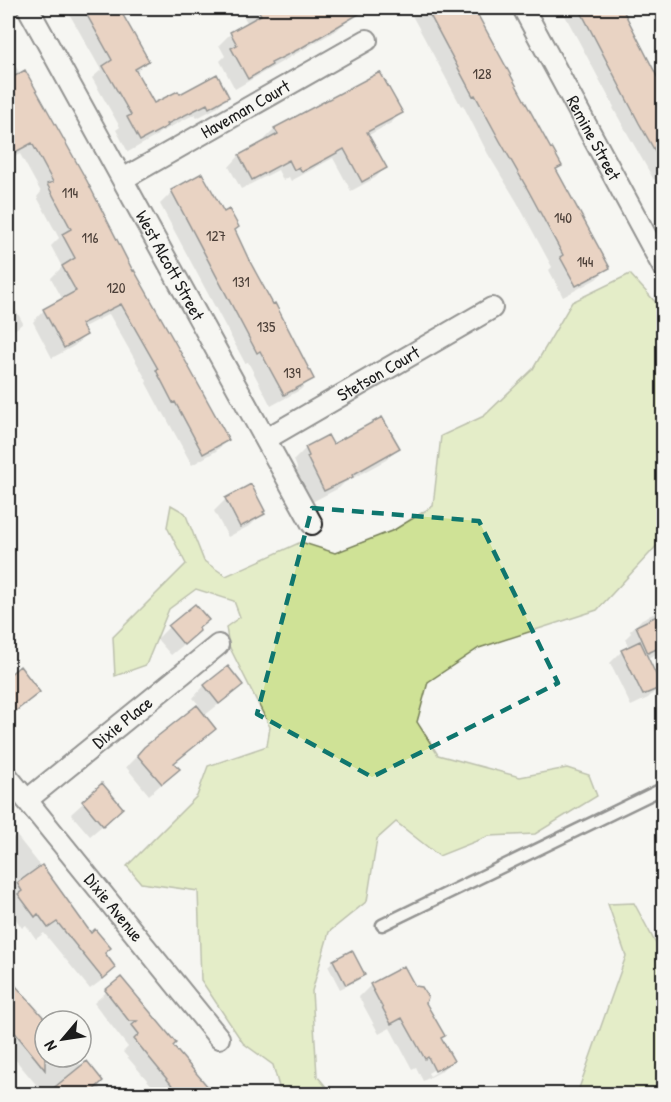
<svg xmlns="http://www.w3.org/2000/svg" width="671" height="1102" viewBox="0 0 671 1102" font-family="'Patrick Hand',sans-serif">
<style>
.green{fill:#cfe296;stroke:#767f59;stroke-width:1.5}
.shadow{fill:#0003;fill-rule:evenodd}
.building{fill:#d9a98b;stroke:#1c1c1c;stroke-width:1.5}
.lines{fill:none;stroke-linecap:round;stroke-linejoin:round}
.service-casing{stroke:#1c1c1c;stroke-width:15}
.minor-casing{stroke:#1c1c1c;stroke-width:24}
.service{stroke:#f6f6f2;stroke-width:10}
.minor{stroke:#f6f6f2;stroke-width:20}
.marked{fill:none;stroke:#0f766e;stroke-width:4.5;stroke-dasharray:12 8;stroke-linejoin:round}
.labels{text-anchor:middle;stroke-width:4.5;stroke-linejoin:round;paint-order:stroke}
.number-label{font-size:15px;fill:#4b3f38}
.street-label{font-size:18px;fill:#1c1c1c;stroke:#f6f6f2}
</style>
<rect width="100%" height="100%" fill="#f6f6f2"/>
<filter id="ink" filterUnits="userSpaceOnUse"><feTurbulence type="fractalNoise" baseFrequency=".0167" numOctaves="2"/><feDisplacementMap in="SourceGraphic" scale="12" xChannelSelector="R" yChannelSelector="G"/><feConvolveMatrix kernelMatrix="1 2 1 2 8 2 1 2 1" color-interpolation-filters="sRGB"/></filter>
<g filter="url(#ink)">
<path class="green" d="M630 274 659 306 663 304V539L597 610 479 648 428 682 417 722 438 755 520 777 567 768 589 775 597 796 535 834 489 836 439 856 396 822 377 839 367 901 329 932 312 991 317 1076 332 1094H281L273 1065 243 1043 201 980 198 891 141 883 127 866 197 796 208 766 267 746 270 727 229 646 226 627 240 617 234 601 196 589 169 609 146 665 115 676 113 637 186 564 167 527 171 505 185 513 204 561 226 576 301 542 335 553 394 530 433 506 441 436 484 416 533 369 572 302Z
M634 903 663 957V1094H577L626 956 608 904Z"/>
<path class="shadow" d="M66 8H116L147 61 135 73 153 105 179 96H228L216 108 197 118 195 114 159 133 155 137 128 152 116 130 120 127 92 78 101 70Z
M253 8H285L289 15 302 8H342L349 18 337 30 235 89 220 61 225 56 219 45 231 33 248 24 244 17Z
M408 8H472L550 151 560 166 555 171 608 267 596 279 563 297 549 270 552 267 517 202 488 154 463 105 461 106Z
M561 8H620L657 79 664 76V174L654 180 613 108 614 107Z
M8 53 227 440 216 451 192 465 163 412 162 413 146 383 147 381 109 314 82 328 86 335 74 346 52 358 33 322 44 310 63 300 51 278 62 267 51 246 59 238 37 197 41 192 20 154 8 160Z
M401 113 391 123 367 136 385 168 375 178 351 191 333 158 291 181 289 177 283 180 278 170 241 189 229 167 239 156 266 142 265 139 275 129Z
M202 175 233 231 248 260 312 378 300 390 271 406 248 362 245 363 160 204 172 192Z
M12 303 23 323 17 328 8 334V305Z
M328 437 332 446 398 448 386 460 344 483 339 488 312 502 296 470 297 468 294 460 306 448Z
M226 499 262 512 263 513 251 525 228 537 214 511Z
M664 609V651L647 658 660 686 648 698 631 706 610 663 622 651 629 648 625 639 631 633 630 631 642 619Z
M169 627 197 629 187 642 171 655 157 639Z
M227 668 241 685 229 696 204 716 214 729 202 741 174 764 166 780 149 795 126 767 145 748 199 705 193 698 204 686Z
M8 671 11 675 38 692 26 703 8 718Z
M102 786 109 820 90 836 71 814Z
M16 835 39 864 114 968 102 980 90 989 44 933 36 939 26 925 22 928 8 908 11 904 8 899V895L10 892 8 889V842Z
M333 961 364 975 358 980 340 989 328 966Z
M8 979 46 1021 45 1057H74L105 1094H44L9 1052 12 1049 8 1045Z
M121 979 171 1046 203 1094H159L123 1052 128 1047 94 1003Z
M371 985 414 987 425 1003 440 1039 452 1060 440 1072 423 1081 416 1067 412 1069 390 1028 379 1034 359 997ZM440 1066V1070L430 1076 428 1073Z"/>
<path class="building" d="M83 8H119L149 61 135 69 154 103 178 91 180 94 217 74 229 97 209 108 207 104 167 124 168 126 140 141 127 117 131 115 103 66 112 60Z
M257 8H369L301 48 271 63 272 65 248 79 231 48 237 45 230 32 261 15Z
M445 8H474L551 149 552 148 562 166 556 169 610 268 576 286 560 257 563 255 528 190 500 141 475 95 473 96 430 15Z
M579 8H622L663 88V165L639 123Z
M25 70 87 181 133 271 134 270 186 362 229 440 203 454 175 402 173 403 156 370 158 369 121 304 81 324 87 335 64 348 43 309 76 291 62 266 75 258 62 234 71 229 47 184 53 182 32 143 8 156V80Z
M380 72 403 113 367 132 387 168 362 182 344 149 302 172 299 167 294 170 289 160 252 180 239 155 278 134 274 128Z
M202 173 224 212 229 209 239 227 235 230 249 260 273 304 275 303 314 379 284 395 260 351 257 353 171 190Z
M382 417 400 448 352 475 353 477 324 491 307 457 309 456 305 447 328 435 333 444Z
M251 484 265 511 263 512 265 514 240 527 225 498Z
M195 604 209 620 199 628 200 631 184 645 168 626Z
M663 613V646L648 653 636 626Z
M640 641 662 687 643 695 621 650Z
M20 666 40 692 8 717V676Z
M228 666 243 685 219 704 204 685Z
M197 705 216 729 174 763 180 769 162 784 137 755 144 747Z
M102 783 123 808 103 826 82 801Z
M42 865 91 933 95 929 111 948 105 953 116 968 103 979 57 922 48 928 38 914 35 917 18 894 22 891 17 883Z
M352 950 365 975 346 985 333 960Z
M404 966 415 986 422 987 428 997 426 1003 445 1036 441 1038 454 1061 435 1071 428 1057 425 1059 402 1018 391 1024 370 984Z
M8 977 45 1019V1070L8 1024Z
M121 977 176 1043 173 1046 215 1095H180L134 1039 139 1034 132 1025 137 1021H129L105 990Z
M87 1061 103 1081 88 1095H45Z"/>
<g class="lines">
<defs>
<path id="service" d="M382 925 664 788"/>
<g id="minor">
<path id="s1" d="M28 8 312 524"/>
<path id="s2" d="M523 8 664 269"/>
<path id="s3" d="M123 179 367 40"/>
<path id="s4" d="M266 439 492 308"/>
<path id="s5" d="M8 777 219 1038"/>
<path id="s6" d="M27 800 218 645"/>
</g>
</defs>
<use href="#service" class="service-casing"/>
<use href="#minor" class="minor-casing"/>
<use href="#service" class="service"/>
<use href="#minor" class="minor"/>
</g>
</g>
<path d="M0 0H671V1102H0ZM312 508 479 521 558 683 372 777 257 714Z" fill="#f6f6f2" fill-opacity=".55" fill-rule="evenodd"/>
<path class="marked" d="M312 508 479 521 558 683 372 777 257 714Z"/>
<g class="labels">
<g class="number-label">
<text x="482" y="79">128</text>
<text x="70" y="198">114</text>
<text x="563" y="223">140</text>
<text x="216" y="241">127</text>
<text x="90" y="243">116</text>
<text x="585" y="267">144</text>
<text x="241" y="287">131</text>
<text x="116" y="293">120</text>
<text x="266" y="332">135</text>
<text x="292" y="378">139</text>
</g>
<g class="street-label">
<text dy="6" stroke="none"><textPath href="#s3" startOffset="141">Haveman Court</textPath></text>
<text dy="6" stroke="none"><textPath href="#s2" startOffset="148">Remine Street</textPath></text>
<text dy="6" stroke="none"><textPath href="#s1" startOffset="294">West Alcott Street</textPath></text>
<text dy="6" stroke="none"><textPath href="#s4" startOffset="130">Stetson Court</textPath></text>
<text dy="6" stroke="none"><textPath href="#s6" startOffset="123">Dixie Place</textPath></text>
<text dy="6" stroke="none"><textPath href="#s5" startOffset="168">Dixie Avenue</textPath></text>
</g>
</g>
<rect width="671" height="1102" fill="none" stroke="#f6f6f2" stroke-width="30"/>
<rect x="15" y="15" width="641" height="1072" fill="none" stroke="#1c1c1c" stroke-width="2" filter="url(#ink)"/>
<g transform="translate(63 1039) rotate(241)"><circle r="28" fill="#f6f6f2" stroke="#9f9f9c" stroke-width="1.5"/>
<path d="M0-4.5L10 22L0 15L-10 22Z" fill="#1c1c1c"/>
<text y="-9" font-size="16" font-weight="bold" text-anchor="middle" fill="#1c1c1c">N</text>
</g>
</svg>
